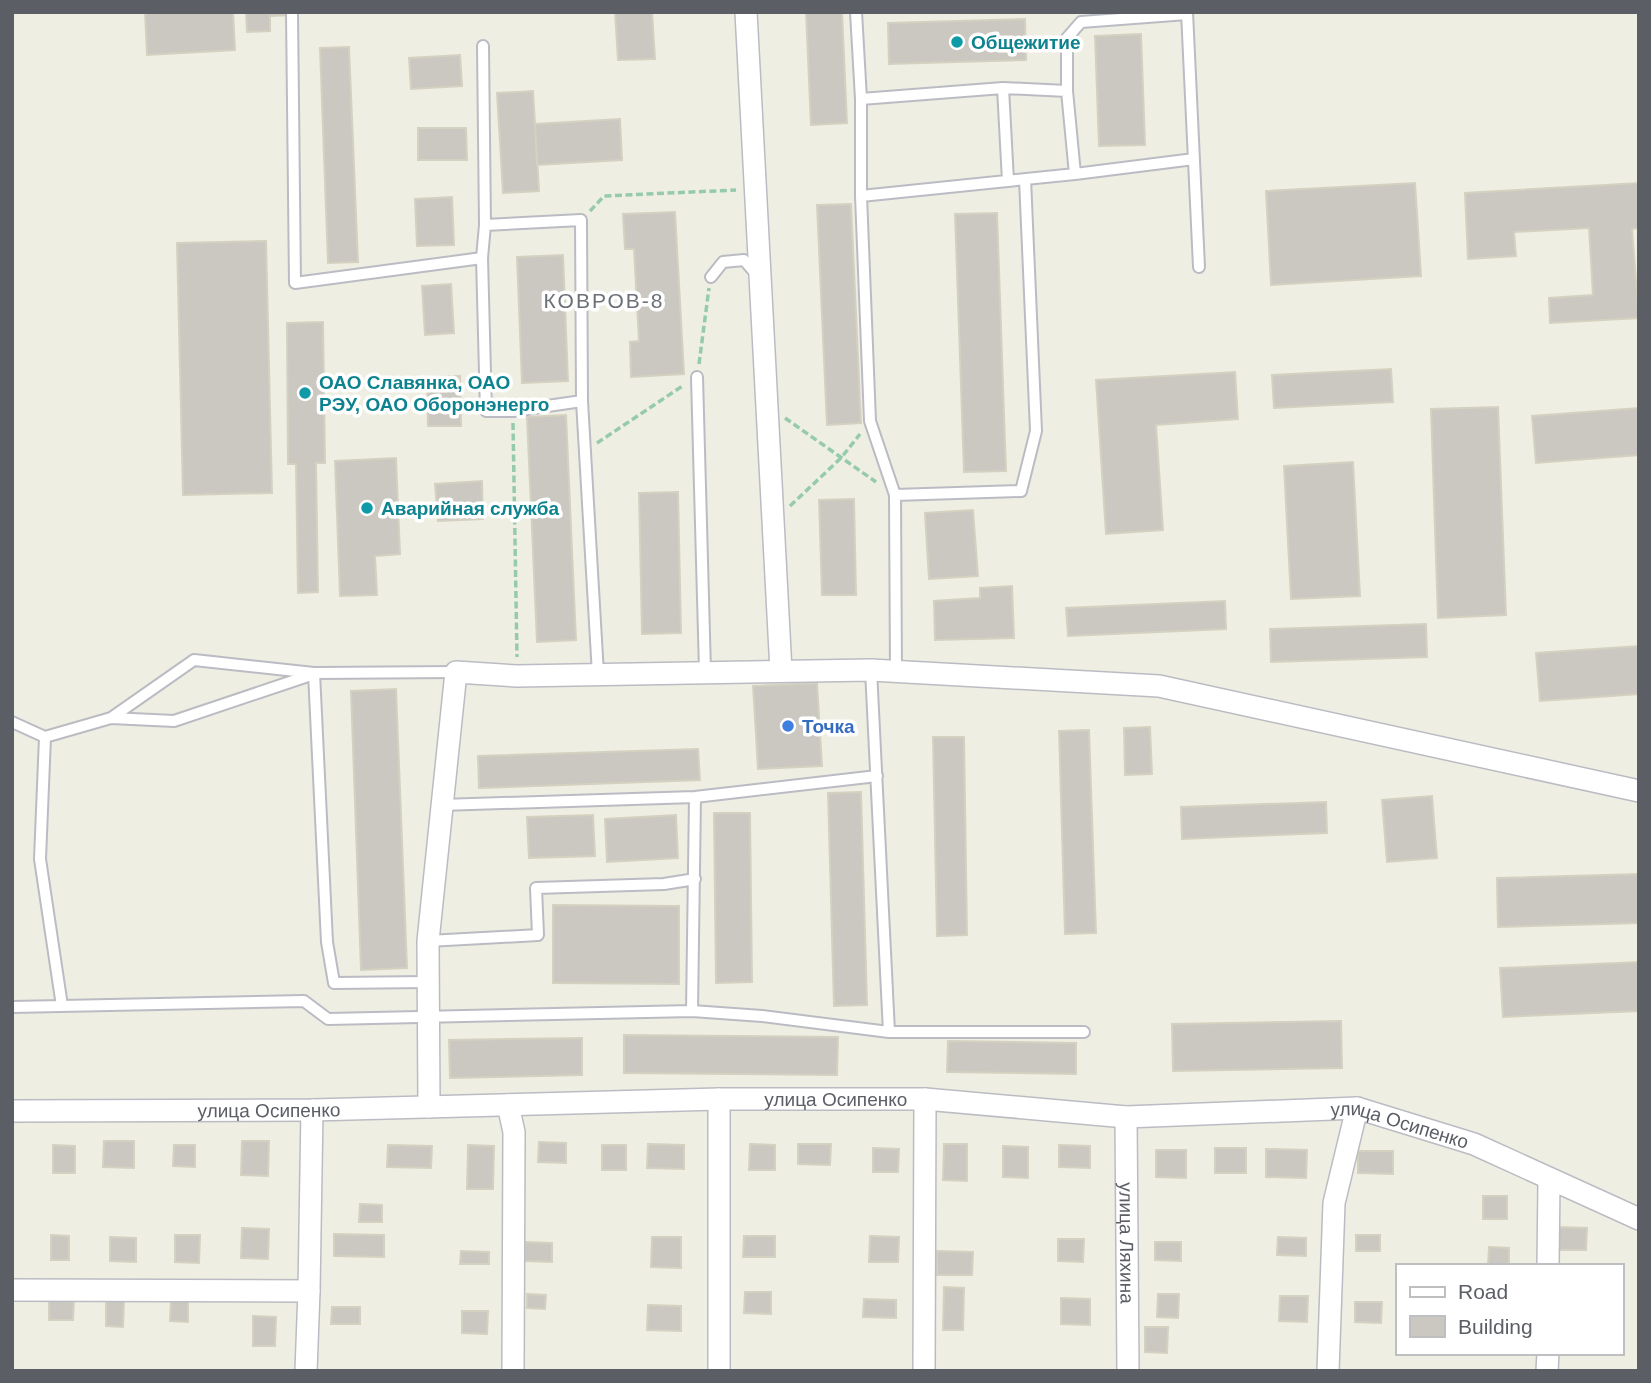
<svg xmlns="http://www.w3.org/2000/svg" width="1651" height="1383" viewBox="0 0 1651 1383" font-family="Arial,sans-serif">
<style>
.building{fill:#cac8c0;stroke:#d5d1c0;stroke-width:2}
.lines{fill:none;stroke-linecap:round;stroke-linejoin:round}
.service-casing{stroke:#bbbcc3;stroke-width:14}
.minor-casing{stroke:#bbbcc3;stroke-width:24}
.path{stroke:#95cbab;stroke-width:3.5;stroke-dasharray:7 3.5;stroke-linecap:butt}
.service{stroke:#fff;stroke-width:10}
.minor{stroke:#fff;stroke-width:21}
.culture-dot{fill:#0f9aa8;stroke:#fff;stroke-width:2.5}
.shop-dot{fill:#3f7fe0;stroke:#fff;stroke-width:2.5}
.labels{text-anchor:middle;stroke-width:7;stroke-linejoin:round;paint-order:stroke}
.culture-label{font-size:19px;font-weight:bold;fill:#0d838f;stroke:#fff;text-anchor:start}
.shop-label{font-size:19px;font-weight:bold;fill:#366cbe;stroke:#fff;text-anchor:start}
.street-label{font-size:19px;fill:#5b5e65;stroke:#fff}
.neighbourhood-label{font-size:21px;letter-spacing:2px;fill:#6c7077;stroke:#fff}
</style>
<rect width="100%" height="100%" fill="#efeee3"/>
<path class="building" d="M145 12H233L235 50 147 55Z
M246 12H292V15L270 16V31L247 32Z
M615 12H652L655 59 618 60Z
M806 12H842L847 123 811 125Z
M1025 19 1026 60 889 64 888 23Z
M1141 34 1145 145 1099 146 1095 36Z
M349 47 358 262 328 263 320 48Z
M460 55 462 86 411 89 409 58Z
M533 91 539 191 503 193 497 93Z
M620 119 622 160 537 165 535 124Z
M418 128H466L467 160H418Z
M1415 183 1421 276 1271 285 1266 191Z
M1639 183V228L1632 229 1639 318 1550 323 1549 298 1593 295 1589 228 1514 232 1516 256 1468 259 1465 193Z
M452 197 454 245 417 246 415 199Z
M851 204 861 423 827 425 817 205Z
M675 212 684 374 631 377 630 342 639 341 634 249H625L623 214Z
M997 213 1006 471 964 472 955 214Z
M266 241 272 493 183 495 177 243Z
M563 255 568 381 522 383 517 257Z
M451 284 454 333 425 335 422 286Z
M323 322 325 463H316L318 592 298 593 296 464H288L287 323Z
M1391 369 1393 402 1274 408 1272 375Z
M1235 372 1238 419 1156 425 1163 530 1106 534 1096 380Z
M460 376 461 426H428L427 377Z
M1498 407 1506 615 1438 618 1431 409Z
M1639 408V455L1536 463 1532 416Z
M566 415 576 640 537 642 527 417Z
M396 458 400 554 375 556 377 595 340 596 335 461Z
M1353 462 1360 596 1291 599 1284 466Z
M482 481 483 519 438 521 435 484Z
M678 492 681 633 642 634 639 493Z
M854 499 856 595H822L819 500Z
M973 510 978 576 929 579 925 513Z
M1012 586 1014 638 935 640 934 601 980 598V588Z
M1225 601 1226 629 1068 636 1066 608Z
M1426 624 1427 657 1271 662 1270 629Z
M1639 646V694L1540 701 1536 653Z
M817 683 822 766 758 769 753 686Z
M396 689 407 968 361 970 351 691Z
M1150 727 1152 774 1125 775 1124 728Z
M1089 730 1096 933 1065 934 1059 731Z
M933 737H964L967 935 937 936Z
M698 749 700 780 479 788 478 756Z
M861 792 867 1005 834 1006 828 793Z
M1432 796 1437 858 1387 862 1382 800Z
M1326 802 1327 833 1182 839 1181 807Z
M714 813H750L752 982 716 983Z
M593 815 595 856 529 858 527 817Z
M676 815 678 858 607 862 605 819Z
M1639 874V923L1498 927 1497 878Z
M553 905 679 906V984L553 983Z
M1639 962V1011L1503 1017 1500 968Z
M1341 1021 1342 1068 1173 1071 1172 1024Z
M624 1035 838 1037 837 1075 624 1073Z
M582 1038V1075L450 1078 449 1040Z
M948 1041 1076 1043V1074L947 1072Z
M104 1141H134V1168L103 1167Z
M242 1141H269L268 1176 241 1175Z
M539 1142 566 1143V1163L538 1162Z
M648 1144 684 1145V1169L647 1168Z
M750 1144 775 1145V1170H749Z
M798 1144H831L830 1165 798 1164Z
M944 1144H967V1181L943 1180Z
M53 1145 75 1146V1173H53Z
M174 1145H195V1167L173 1166Z
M388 1145 432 1146 431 1168 387 1167Z
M468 1145 494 1146 493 1189H467Z
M602 1145H626V1170H602Z
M1059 1145 1090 1146V1168L1059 1167Z
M1003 1146 1028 1147V1178L1003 1177Z
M873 1148 899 1149 898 1172H873Z
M1215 1148H1246V1173H1215Z
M1266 1149 1307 1150 1306 1178 1266 1177Z
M1156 1150H1186V1178L1156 1177Z
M1358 1151H1393V1174L1358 1173Z
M1483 1196H1507V1219H1483Z
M360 1204 382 1205V1222H359Z
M1558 1227 1587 1228 1586 1250H1558Z
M242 1228 269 1229 268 1259 241 1258Z
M334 1234 384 1235V1257L334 1256Z
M51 1235 69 1236V1260H51Z
M175 1235H200L199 1263 175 1262Z
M1356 1235H1380V1251H1356Z
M744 1236H775V1257H743Z
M870 1236 899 1237 898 1262H869Z
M110 1237 136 1238V1262L110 1261Z
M652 1237H681V1268L651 1267Z
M1278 1237 1306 1238V1256L1277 1255Z
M1058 1239H1084L1083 1262 1058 1261Z
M525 1242 552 1243V1262L525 1261Z
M1155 1242H1181V1261L1155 1260Z
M1489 1247 1509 1248V1266H1488Z
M461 1251 489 1252V1264H460Z
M937 1251 973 1252 972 1275H937Z
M944 1287 964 1288 963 1330H943Z
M745 1292H771V1314L744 1313Z
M527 1294 546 1295 545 1309 527 1308Z
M1158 1294H1179L1178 1318 1157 1317Z
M1280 1296H1308L1307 1322 1279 1321Z
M1061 1298 1090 1299V1325L1061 1324Z
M49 1299H74L73 1320H49Z
M864 1299 896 1300V1318L863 1317Z
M171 1300H188V1322L170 1321Z
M106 1301H124L123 1327 106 1326Z
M1355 1302H1382L1381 1323 1355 1322Z
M648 1305 681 1306V1331L647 1330Z
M332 1307H360V1324H331Z
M462 1311H488L487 1334 462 1333Z
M253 1316 276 1317 275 1346H253Z
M1145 1327H1168L1167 1353 1145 1352Z"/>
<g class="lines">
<defs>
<path id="service" d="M292 12 295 283 482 258
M856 12 861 99V196L870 421 895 495 896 674
M1187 12 1199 267
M1187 14 1081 22 1067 38V91L1075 174 1194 159
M483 46 485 225
M1003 88 1008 181
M861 99 1003 88 1067 91
M861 196 1075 174
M711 277 723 262 744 260 757 275
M697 377 705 671
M582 401 581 220 485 225 482 258 486 411H513L582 401 598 674
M895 495 1021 491 1036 431 1025 179
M871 670 889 1032
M111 718 174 721 311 675
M12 722 45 737 111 718 194 660 314 673
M45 737 40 859 62 1006
M441 805 695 797 877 776
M428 941 538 935 536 888 664 884 695 879
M427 982 334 983 327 942 314 673 456 672
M12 1007 304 1001 328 1019 692 1011 762 1016 889 1032H1084
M692 1011 695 797"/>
<g id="minor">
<path d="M746 12 781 671"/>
<path d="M719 1099V1371"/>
<path d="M508 1105 514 1132 513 1371"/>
<path d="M429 1107 428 941 456 672 517 676 871 670 1159 686 1639 791"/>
<path id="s1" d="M12 1111 312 1110 719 1099H925L1126 1117 1357 1108 1474 1144 1639 1219"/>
<path id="s2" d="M1126 1117 1128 1371"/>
<path d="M1548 1266 1549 1181"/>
<path d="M12 1290 309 1291 306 1371"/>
<path d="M309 1291 312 1110"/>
<path d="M924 1371 925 1099"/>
<path d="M1328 1371 1334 1203 1357 1108"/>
<path d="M1547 1371 1548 1353"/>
</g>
</defs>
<use href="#service" class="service-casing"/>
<use href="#minor" class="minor-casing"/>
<path class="path" d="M590 211 604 196 736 190
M699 364 709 288
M785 418 876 482
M513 423 517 657
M597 443 684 385
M790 506 841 458 860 434"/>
<use href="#service" class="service"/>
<use href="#minor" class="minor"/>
</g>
<g class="culture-dot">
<circle cx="957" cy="42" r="7"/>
<circle cx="305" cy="393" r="7"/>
<circle cx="367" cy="508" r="7"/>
</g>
<circle class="shop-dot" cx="788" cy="726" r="7"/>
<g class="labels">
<g class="culture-label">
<text x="971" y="49">Общежитие</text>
<text x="319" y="389">ОАО Славянка, ОАО<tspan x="319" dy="22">РЭУ, ОАО Оборонэнерго</tspan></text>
<text x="381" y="515">Аварийная служба</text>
</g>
<g class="shop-label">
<text x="802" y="733">Точка</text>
</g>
<g class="street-label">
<text dy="7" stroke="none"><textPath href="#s1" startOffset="824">улица Осипенко</textPath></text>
<text dy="7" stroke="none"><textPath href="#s1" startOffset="257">улица Осипенко</textPath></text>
<text dy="7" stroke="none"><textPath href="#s1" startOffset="1391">улица Осипенко</textPath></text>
<text dy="7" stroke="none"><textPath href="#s2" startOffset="126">улица Ляхина</textPath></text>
</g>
<g class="neighbourhood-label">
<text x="604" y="308">КОВРОВ-8</text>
</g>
</g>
<rect width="1651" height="1383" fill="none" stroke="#5b5e65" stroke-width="28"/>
<rect x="1396" y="1264" width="228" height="91" fill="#ffffff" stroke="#bdbfc1" stroke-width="2"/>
<rect x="1410" y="1287" width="35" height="10" fill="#ffffff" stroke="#bdbfc1" stroke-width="2"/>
<text x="1458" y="1299" font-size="21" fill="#5b5e65">Road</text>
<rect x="1410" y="1316" width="35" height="21" fill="#cac8c0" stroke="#bdbfc1" stroke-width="2"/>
<text x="1458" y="1334" font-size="21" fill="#5b5e65">Building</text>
</svg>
